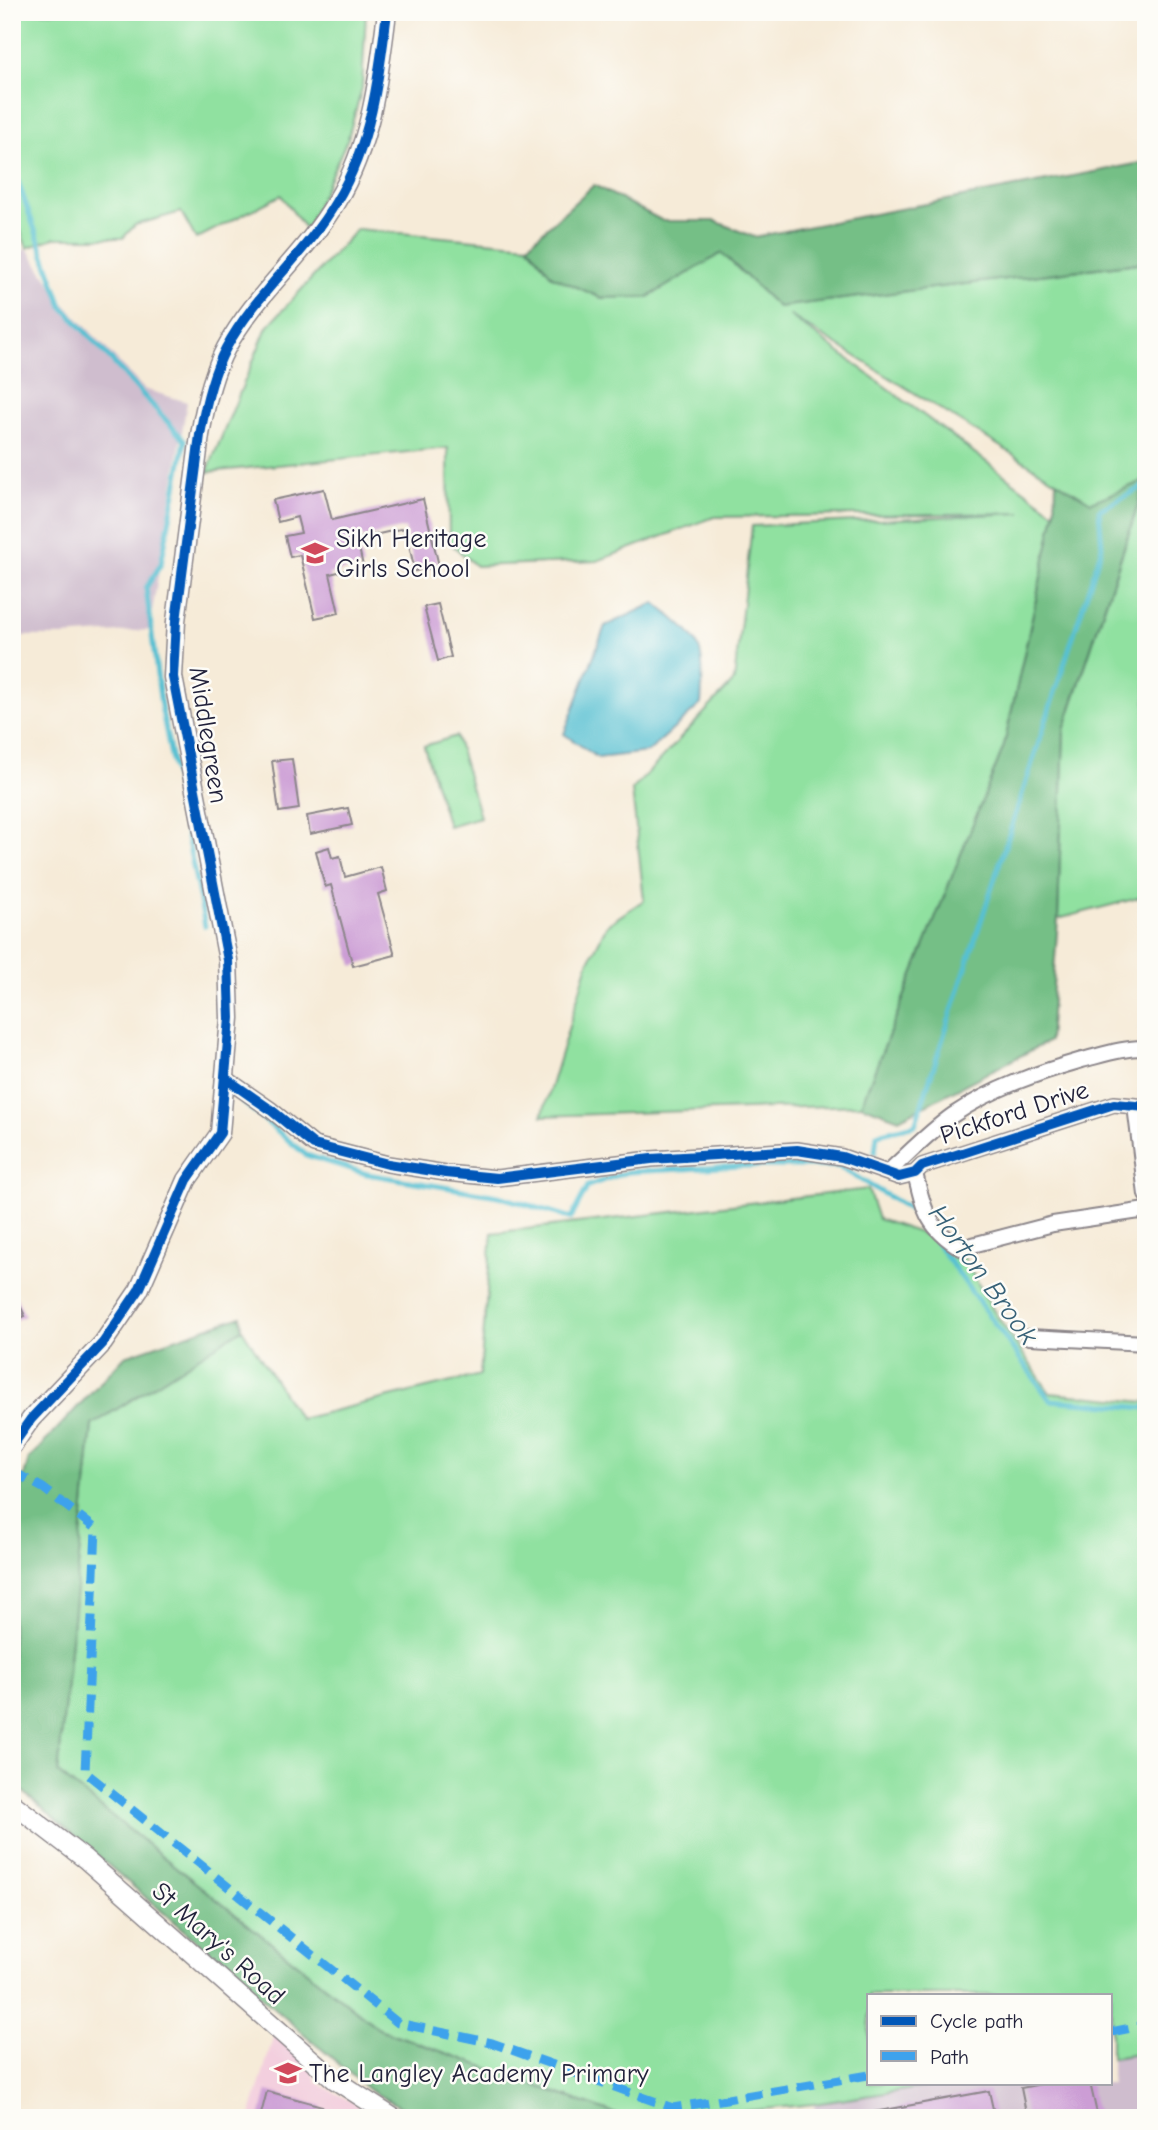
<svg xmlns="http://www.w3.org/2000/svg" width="1158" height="2130" viewBox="0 0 1158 2130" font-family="'Comic Neue',sans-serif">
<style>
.built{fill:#f3cfde}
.industrial{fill:#cfbdce}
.green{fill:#90e1a0;stroke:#59826e;stroke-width:2}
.forest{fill:#74bf86;stroke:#4b7060;stroke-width:2}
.water{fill:#56c0d2;stroke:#3c7186;stroke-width:2}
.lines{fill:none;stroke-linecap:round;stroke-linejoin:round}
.stream{stroke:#56c0d2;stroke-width:5}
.building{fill:#cc9dd5}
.minor-casing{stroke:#8c868a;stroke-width:18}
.tertiary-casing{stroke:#8c868a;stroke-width:21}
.minor{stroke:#fff;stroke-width:14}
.tertiary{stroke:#fff;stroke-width:18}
.quiet{stroke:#3ea2ec;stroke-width:9;stroke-dasharray:18 9;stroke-linecap:butt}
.cycleway-casing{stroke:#fdfcf7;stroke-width:15}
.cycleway{stroke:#0057b8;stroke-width:10}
.labels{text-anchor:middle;stroke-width:5;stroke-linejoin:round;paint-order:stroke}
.poi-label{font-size:26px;fill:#22223b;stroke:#fdfcf7;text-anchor:start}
.street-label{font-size:26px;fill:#22223b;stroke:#fdfcf7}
.water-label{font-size:28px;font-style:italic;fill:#376177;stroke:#fdfcf7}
</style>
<rect width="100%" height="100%" fill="#fdfcf7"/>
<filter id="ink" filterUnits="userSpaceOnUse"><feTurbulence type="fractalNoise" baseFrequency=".0143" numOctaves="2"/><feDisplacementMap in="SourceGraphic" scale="14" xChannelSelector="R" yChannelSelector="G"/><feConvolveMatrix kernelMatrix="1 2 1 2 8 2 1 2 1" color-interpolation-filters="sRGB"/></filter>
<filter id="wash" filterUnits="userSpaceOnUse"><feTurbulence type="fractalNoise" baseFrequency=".00686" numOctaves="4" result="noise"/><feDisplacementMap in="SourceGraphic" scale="28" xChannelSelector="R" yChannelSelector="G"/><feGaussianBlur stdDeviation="1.57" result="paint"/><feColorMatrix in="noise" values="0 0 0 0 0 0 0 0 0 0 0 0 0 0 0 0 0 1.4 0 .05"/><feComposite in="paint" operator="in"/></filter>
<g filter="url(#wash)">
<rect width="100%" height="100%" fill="#f6ebd8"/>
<path class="built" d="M274 2034 312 2065 316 2082 381 2118H250Z"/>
<path class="industrial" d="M27 248 63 302 144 389 187 402 149 630 62 636H12V258Z
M1146 2053V2118H815L814 2104 951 2083H1111V2058Z"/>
<path class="green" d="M12 12H366L362 88 348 138 306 230 281 195 196 239 181 212 135 225 123 238H54L27 248 12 208Z
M357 229 528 245 552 276 648 297 722 253 778 307 1146 262V480L1091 503 789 315 1055 513 1004 746 861 1105 542 1116 588 963 607 925 644 900 632 790 734 681 752 526 1022 513 714 517 597 561 476 566 449 542 448 448 207 472 267 327Z
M1146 482V896L1058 919 1064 730Z
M456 736 480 817 448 826 424 746Z
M868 1189 878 1219 956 1245 995 1313 1050 1393 1146 1402V2053L1111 2058V1995H869V2083H951L814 2104 675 2118H626L379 2029 58 1773 92 1425 242 1329 300 1419 480 1375 492 1233Z"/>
<path class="forest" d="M1146 162V262L778 307 722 253 648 297 601 298 552 276 528 245 594 185 663 221H715L754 237Z
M1146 480 1064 730 1058 919 1049 1041 899 1119 861 1105 1004 746 1055 513 1056 481 1091 502Z
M241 1316 242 1329 92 1425 58 1773 379 2029 626 2118H421L369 2090 12 1782V1518L29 1459 125 1356Z"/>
<path class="water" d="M655 603C703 643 705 641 701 704L648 752 598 758 564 734 605 626Z"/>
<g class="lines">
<path class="stream" d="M12 165 62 306 185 441 161 564 146 588 161 706 205 926
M243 1102 306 1155 367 1174 498 1196 571 1218 588 1186 627 1172 741 1166H838L914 1212 1050 1400 1146 1408
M875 1152 877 1134 915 1125 1102 547 1099 510 1146 485"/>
</g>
<g id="blocks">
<path class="building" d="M324 489 332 520 423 499 439 566 415 571 405 528 357 539 363 566 330 574 339 613 315 618 300 555 290 557 285 536 301 533 297 517 278 522 273 500Z
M438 604 451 657 438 661 424 607Z
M292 759 299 809 279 812 272 761Z
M348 808 352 825 310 834 307 816Z
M329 847 332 858 340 856 345 877 381 867 387 891 378 894 395 955 353 966 331 885 325 887 316 851Z
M12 1288 25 1316 12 1322Z
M1046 2083H1090L1098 2118H1027L1021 2088Z
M267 2091 322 2106 318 2118H260Z
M989 2091 995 2118H853L852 2116Z"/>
</g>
</g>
<g filter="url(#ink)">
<use href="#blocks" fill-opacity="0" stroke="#8c868a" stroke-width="2"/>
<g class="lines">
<defs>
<path id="minor" d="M225 1078 271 1110 314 1145 388 1164 446 1173 497 1178 651 1159 797 1150 842 1157 899 1177 915 1173 922 1166 1114 1104 1146 1107
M1135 1106 1146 1195
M888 1172C909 1153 930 1131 953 1115 993 1088 1037 1073 1082 1060 1102 1055 1125 1047 1146 1048
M915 1173C924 1210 927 1228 961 1248L1053 1224 1146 1210
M1029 1337 1146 1343"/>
<path id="tertiary" d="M12 1446 31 1419 103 1343 139 1290 187 1180 220 1133 230 1018 228 960 173 677 176 621 200 435C205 406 212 374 226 348 255 294 305 255 336 202 371 145 379 78 387 12
M12 1803 85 1859 335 2080 394 2118"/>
</defs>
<use href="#minor" class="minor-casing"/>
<use href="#tertiary" class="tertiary-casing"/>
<use href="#minor" class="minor"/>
<use href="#tertiary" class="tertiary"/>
<path class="quiet" d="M12 1471 43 1488 96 1529 85 1772 398 2023 492 2043 673 2108 869 2075
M1111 2032 1146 2025"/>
<defs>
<path id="cycleway" d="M225 1078 271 1110 314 1145 388 1164 446 1173 497 1178 651 1159 797 1150 842 1157 899 1177 915 1173 922 1166 1114 1104 1146 1107
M12 1446 31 1419 103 1343 139 1290 187 1180 220 1133 230 1018 228 960 173 677 176 621 200 435C205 406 212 374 226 348 255 294 305 255 336 202 371 145 379 78 387 12"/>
</defs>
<use href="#cycleway" class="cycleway-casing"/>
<use href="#cycleway" class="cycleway"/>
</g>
</g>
<defs>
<symbol id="school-bare" viewBox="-9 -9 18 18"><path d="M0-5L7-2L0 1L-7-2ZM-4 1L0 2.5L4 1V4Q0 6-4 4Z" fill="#d1495b" stroke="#fdfcf7" stroke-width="2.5" paint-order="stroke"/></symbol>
</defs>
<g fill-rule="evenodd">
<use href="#school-bare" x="296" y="534" width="38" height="38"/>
<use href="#school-bare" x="269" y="2054" width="38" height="38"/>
</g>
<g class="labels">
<g class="poi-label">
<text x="336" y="547">Sikh Heritage<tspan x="336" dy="30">Girls School</tspan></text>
<text x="309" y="2082">The Langley Academy Primary</text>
</g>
<g class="street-label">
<text transform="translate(209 735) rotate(81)" y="9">Middlegreen</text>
<text transform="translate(1014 1112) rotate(-18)" y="9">Pickford Drive</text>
<text transform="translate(219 1943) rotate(42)" y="9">St Mary's Road</text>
</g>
<g class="water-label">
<text transform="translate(984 1274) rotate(54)" y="10">Horton Brook</text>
</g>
</g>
<rect width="1158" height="2130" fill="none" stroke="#fdfcf7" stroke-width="42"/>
<rect x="867" y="1994" width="245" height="91" fill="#fdfcf7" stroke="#a5a5ac" stroke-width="2"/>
<rect x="881" y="2016" width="35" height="10" fill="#0057b8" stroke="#a5a5ac" stroke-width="2"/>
<text x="930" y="2028" font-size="21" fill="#22223b">Cycle path</text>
<rect x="881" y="2051" width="35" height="10" fill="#3ea2ec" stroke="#a5a5ac" stroke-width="2"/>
<text x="930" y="2064" font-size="21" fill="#22223b">Path</text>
</svg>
